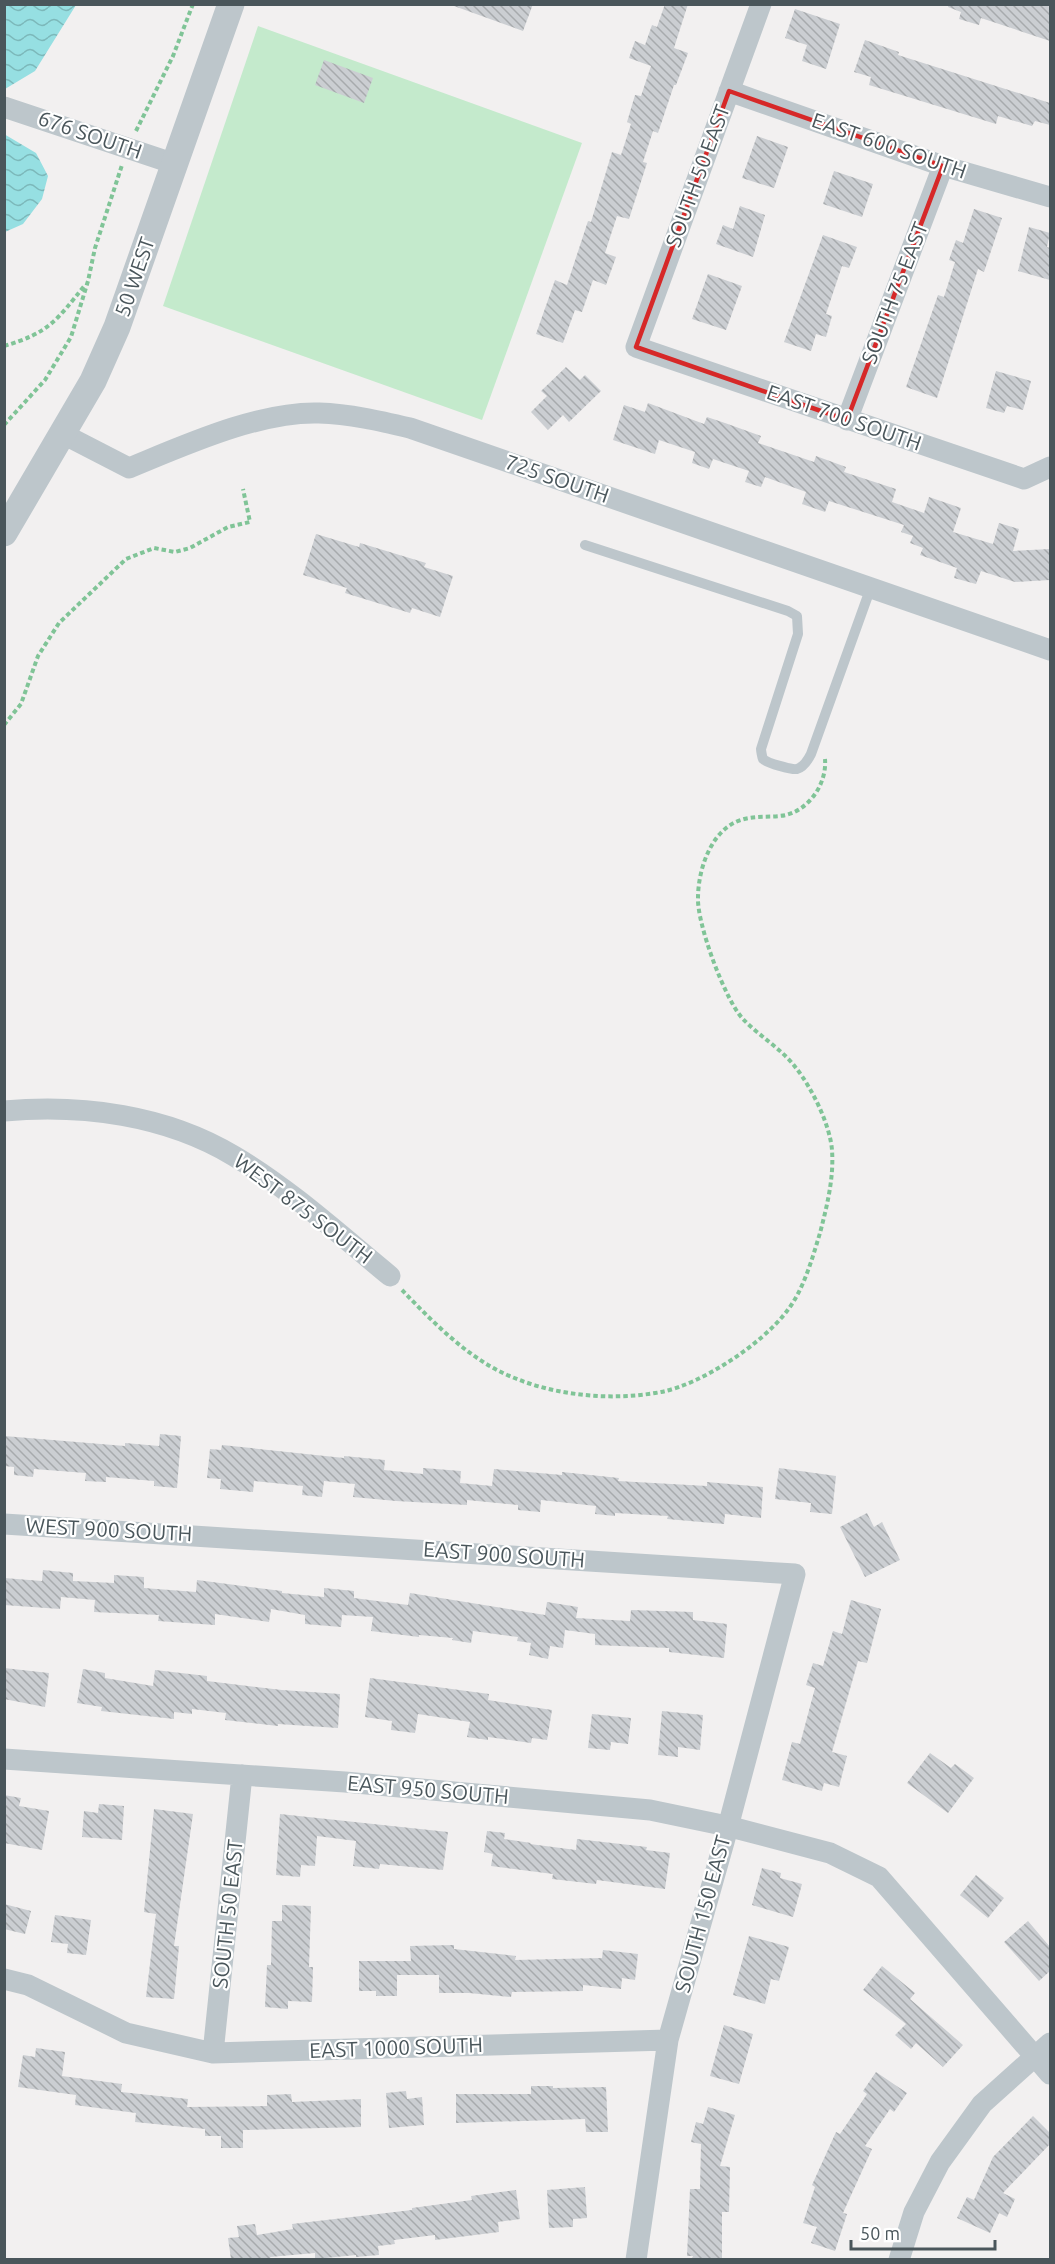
<svg xmlns="http://www.w3.org/2000/svg" width="1055" height="2264" viewBox="0 0 1055 2264" font-family="Ubuntu,sans-serif">
<style>
.green{fill:#c4eacc}
.water{fill:url(#water-waves)}
.building{fill:url(#building-back-hatch)}
.lines{fill:none;stroke-linecap:round;stroke-linejoin:round}
.path{stroke:#80c497;stroke-width:4;stroke-dasharray:4.5 3;stroke-linecap:butt}
.service{stroke:#bdc6cb;stroke-width:10}
.minor{stroke:#bdc6cb;stroke-width:21}
.tertiary{stroke:#bdc6cb;stroke-width:27}
.marked{fill:none;stroke:#d62828;stroke-width:4.5;stroke-linejoin:round}
.labels{text-anchor:middle;stroke-width:4.5;stroke-linejoin:round;paint-order:stroke}
.street-label{font-size:21px;fill:#4a565b;stroke:#fff}
</style>
<defs>
<pattern id="water-waves" width="16" height="10" patternUnits="userSpaceOnUse" patternTransform="scale(1.5)"><rect width="16" height="10" fill="#96dfe2"/><path d="M0 5q4-4 8 0t8 0" fill="none" stroke="#7cb8ba"/></pattern>
<pattern id="building-back-hatch" width="6" height="6" patternUnits="userSpaceOnUse" patternTransform="scale(1.5)"><rect width="6" height="6" fill="#cbced2"/><path d="M-1 5l2 2M0 0l6 6M5-1l2 2" fill="none" stroke="#a7aaad"/></pattern>
</defs>
<rect width="100%" height="100%" fill="#f2f0f0"/>
<path class="green" d="M258 26 582 143 482 420 163 306Z"/>
<path class="water" d="M5 4 76 5 35 71 5 89Z
M4 134 36 153 48 176 42 199 23 224 5 232Z"/>
<path class="building" d="M455 4H533L523 31 454 6Z
M665 4H688L674 48 688 53 676 85H674L658 133 653 131 643 162 647 163 629 219 617 216 605 253 616 257 606 285 593 280 582 312 575 310 563 343 536 334 555 280 567 285 588 221 591 222 612 152 621 155 631 124 627 122 635 95 641 96 651 66 629 58 635 41 645 45 652 25 657 27Z
M949 4H1050V41L981 18 979 25 959 19 961 12 948 7Z
M795 9 840 24 826 69 802 61 807 45 785 38Z
M865 40 899 52 898 55 1050 103V125L1035 121 1032 126 998 116 996 124 869 85 871 77 854 72Z
M324 60 373 78 364 103 315 85Z
M757 136 788 147 774 188 742 178Z
M834 171 873 184 862 217 823 204Z
M740 206 765 215 753 257 716 244 723 225 733 229Z
M974 209 1002 218 984 272 978 269 937 398 906 387 938 295 944 297 955 262 949 260 956 240 963 243Z
M1029 227 1050 233 1047 247 1050 248V280L1018 271Z
M823 235 857 247 849 268 842 266 826 314 832 316 826 337 816 334 811 351 784 342Z
M708 274 742 286 726 330 692 319Z
M566 367 580 380 585 375 601 391 569 422 563 415 548 430 531 412 547 396 541 391Z
M996 371 1031 381 1023 410 1007 406 1004 413 986 408Z
M648 403 704 424 707 417 725 423 761 436 758 443 814 462 816 456 846 467 844 472 896 489 892 502 924 513 929 497 961 508 953 532 993 544 999 523 1019 529 1013 551 1050 549V580L1015 582 981 571 976 584 954 578 957 568 920 555 923 548 910 543 913 536 901 532 904 525 829 501 825 512 802 504 806 492 765 477 761 487 745 482 749 471 713 459 709 469 692 463 695 452 659 440 655 454 613 440 624 405 645 412Z
M316 534 359 547 360 543 426 563 424 567 453 576 440 617 412 608 410 613 345 593 347 588 303 575Z
M160 1434 181 1436 177 1488 154 1486V1481L106 1477V1482L85 1481 86 1473 34 1469 33 1477 14 1475V1467L4 1466V1436L125 1446V1443L159 1446Z
M222 1445 344 1458V1456L385 1460 384 1470 423 1474V1468L461 1471 460 1483 492 1486 494 1469 562 1475V1472L619 1478 618 1481 707 1486V1482L763 1487 761 1518 725 1514 724 1524 667 1519 668 1516 615 1513V1516L595 1514 596 1506 541 1500 540 1512 518 1510V1505L467 1500V1505L396 1501 353 1497 355 1484 324 1481 322 1497 302 1495 303 1486 254 1481 253 1492 220 1489 221 1479 207 1478 210 1449 221 1450Z
M779 1468 836 1476 832 1514 810 1512 811 1503 775 1499Z
M867 1513 874 1527 882 1522 900 1560 865 1577 840 1527Z
M43 1570 73 1573V1581L114 1583V1575L144 1577V1588L196 1592 197 1580 282 1591V1593L324 1597V1588L354 1591V1598L408 1605 410 1593 545 1615 547 1602 578 1607 576 1618 630 1621 631 1610 693 1612V1620L727 1624 724 1658 669 1652V1648L595 1645V1634L565 1630 563 1648 550 1646 548 1659 529 1655 531 1643 517 1641 518 1637 473 1631 471 1643 452 1640 453 1638 419 1635V1637L371 1631 373 1617 342 1615 341 1627 305 1624V1615L271 1609 269 1622 215 1614V1625L158 1621 159 1615 94 1612 95 1600 61 1597 60 1609 4 1605V1578L42 1581Z
M851 1600 881 1609 867 1663 858 1661 832 1752 847 1756 839 1787 824 1783 822 1791 782 1780 792 1742 800 1744 815 1688 806 1685 813 1663 823 1666 833 1631 842 1634Z
M4 1668 49 1673 45 1707 4 1699Z
M83 1669 105 1673V1678L153 1686 155 1670 207 1676V1681L282 1690 340 1694 338 1728 278 1724V1726L225 1720 226 1713 192 1709V1714L174 1712V1719L101 1711 102 1707 77 1703Z
M370 1678 489 1694 488 1700 552 1710 547 1740 532 1738 531 1743 488 1737V1740L467 1737 470 1722 418 1714 415 1733 391 1730 392 1721 365 1717Z
M662 1711 703 1715 700 1750 678 1747V1757L658 1755Z
M592 1714 631 1718 628 1744 611 1742 610 1750 588 1748Z
M930 1753 951 1768 955 1764 974 1778 948 1813 907 1783Z
M4 1795 21 1798 19 1806 49 1811 42 1850 4 1843Z
M99 1804 124 1806 122 1840 82 1837 84 1811 98 1813Z
M154 1809 193 1814 174 1946H179L174 1999 146 1997 156 1914 144 1912Z
M280 1814 448 1832 443 1870 380 1864 379 1869 353 1866 356 1841 317 1836 315 1866 301 1865 300 1877 276 1875Z
M487 1831 505 1833 504 1839 531 1843 530 1844 576 1850 577 1839 647 1847 646 1850 670 1853 665 1889 597 1880 596 1884 552 1879 553 1874 491 1866 493 1854 484 1852Z
M762 1868 781 1873 780 1878 802 1884 793 1917 752 1905Z
M976 1875 1004 1898 988 1918 960 1895Z
M4 1904 31 1911 25 1934 4 1929Z
M282 1905 311 1906 309 1967H313L312 2002 288 2001V2009L265 2007 267 1965H271L272 1921H282Z
M55 1915 91 1920 86 1955 67 1953 68 1944 51 1942Z
M1028 1921 1050 1947V1971L1039 1981 1004 1942Z
M749 1936 789 1947 779 1981 771 1979 765 2004 733 1995Z
M454 1945V1949L516 1956 515 1960 602 1958 603 1950 638 1954 635 1980 622 1978 621 1989 583 1985V1991L512 1992 511 1997 469 1993H439V1975H397V1996H376V1991H359V1961H411L410 1946Z
M882 1966 915 1993 910 1999 963 2045 943 2067 916 2043 911 2049 895 2035 906 2024 863 1990Z
M724 2025 753 2034 739 2084 710 2076Z
M36 2048 65 2052 62 2076 122 2084 121 2092 188 2099 187 2107 267 2106V2095L291 2094 292 2102 361 2099V2127L243 2130V2148H221V2136H205V2129L135 2122 136 2113 75 2105 76 2095 18 2087 23 2055 35 2057Z
M876 2072 907 2093 894 2112 890 2109 865 2146 872 2149 843 2213 847 2214 835 2251 811 2243 817 2227 803 2223 815 2187 812 2185 836 2132 840 2134 867 2094 863 2091Z
M531 2086H553V2088L606 2087 608 2132H586L585 2119 456 2123V2094H531Z
M406 2091 407 2099 422 2097 424 2125 389 2128 386 2093Z
M708 2107 735 2115 720 2166 730 2167 729 2212H722V2259H692L693 2256H687L690 2189H700L701 2144 691 2142 696 2122 703 2124Z
M1033 2116 1050 2133V2144L1003 2193 1015 2199 1007 2217 999 2213 990 2233 957 2218 967 2197 974 2200 993 2157Z
M585 2187 587 2218 573 2219V2227L549 2228 547 2190Z
M516 2190 520 2219 498 2222 499 2232 435 2240V2235L394 2240 395 2244 378 2246 379 2255 356 2257V2255L315 2259V2253L270 2257 271 2259H231L228 2238 239 2237 237 2226 255 2224 257 2235 293 2229 292 2224 412 2210V2208L472 2200 471 2196Z"/>
<g class="lines">
<path class="path" d="M136 131 173 56 193 4
M4 346C49 333 57 320 85 285
M4 425 45 380 71 337 88 281 95 248 122 165
M4 725 21 704 38 656 59 623 126 559 154 548 175 552 190 548 228 527 250 522 243 489
M402 1290C430 1319 461 1351 497 1370 545 1395 608 1402 661 1392 702 1384 762 1344 787 1311 804 1289 812 1259 820 1233 827 1206 834 1178 832 1150 830 1125 812 1088 796 1068 782 1049 759 1036 743 1019 725 1000 697 924 698 898 698 870 711 829 741 820 755 815 772 818 786 815 810 809 827 783 825 759"/>
<path class="service" d="M585 545 788 611 797 616 798 634 761 749C761 750 762 757 763 759 767 763 792 770 797 769 804 767 808 760 811 754L871 587"/>
<path class="minor" d="M761 4 636 347 1024 479 1050 467
M729 91 943 166 1050 197
M4 107 175 164
M847 420 943 166
M63 434 129 468C183 446 259 411 319 413 350 414 380 421 410 428L1050 650
M4 1111C82 1104 166 1115 234 1156 290 1189 340 1235 390 1276
M4 1524 795 1574 724 1842 668 2040 636 2260
M4 1759 345 1782 650 1810 727 1826 830 1853 879 1877 1050 2074
M4 1979 28 1985 126 2033 213 2053 668 2040
M213 2053 242 1775
M899 2260 914 2212 940 2162 982 2104 1050 2043"/>
<path class="tertiary" d="M4 533 93 381 117 327 231 4"/>
</g>
<path class="marked" d="M729 91 943 166 847 420 636 347Z"/>
<g class="labels">
<g class="street-label">
<text transform="translate(90 135) rotate(19)" y="7">676 SOUTH</text>
<text transform="translate(889 146) rotate(19)" y="7">EAST 600 SOUTH</text>
<text transform="translate(698 176) rotate(-70)" y="7">SOUTH 50 EAST</text>
<text transform="translate(135 277) rotate(-71)" y="7">50 WEST</text>
<text transform="translate(895 293) rotate(-69)" y="7">SOUTH 75 EAST</text>
<text transform="translate(844 418) rotate(19)" y="7">EAST 700 SOUTH</text>
<text transform="translate(557 479) rotate(19)" y="7">725 SOUTH</text>
<text transform="translate(303 1209) rotate(37)" y="7">WEST 875 SOUTH</text>
<text transform="translate(109 1530) rotate(3)" y="7">WEST 900 SOUTH</text>
<text transform="translate(504 1555) rotate(4)" y="7">EAST 900 SOUTH</text>
<text transform="translate(428 1790) rotate(5)" y="7">EAST 950 SOUTH</text>
<text transform="translate(228 1914) rotate(-84)" y="7">SOUTH 50 EAST</text>
<text transform="translate(703 1914) rotate(-75)" y="7">SOUTH 150 EAST</text>
<text transform="translate(396 2048) rotate(-2)" y="7">EAST 1000 SOUTH</text>
</g>
</g>
<rect width="1055" height="2264" fill="none" stroke="#4a565b" stroke-width="12"/>
<path d="M851 2240v9h144v-9" fill="none" stroke="#4a565b" stroke-width="3"/>
<text x="860" y="2240" font-size="18" fill="#4a565b" stroke="#ffffff" stroke-width="4.5" paint-order="stroke">50 m</text>
</svg>
